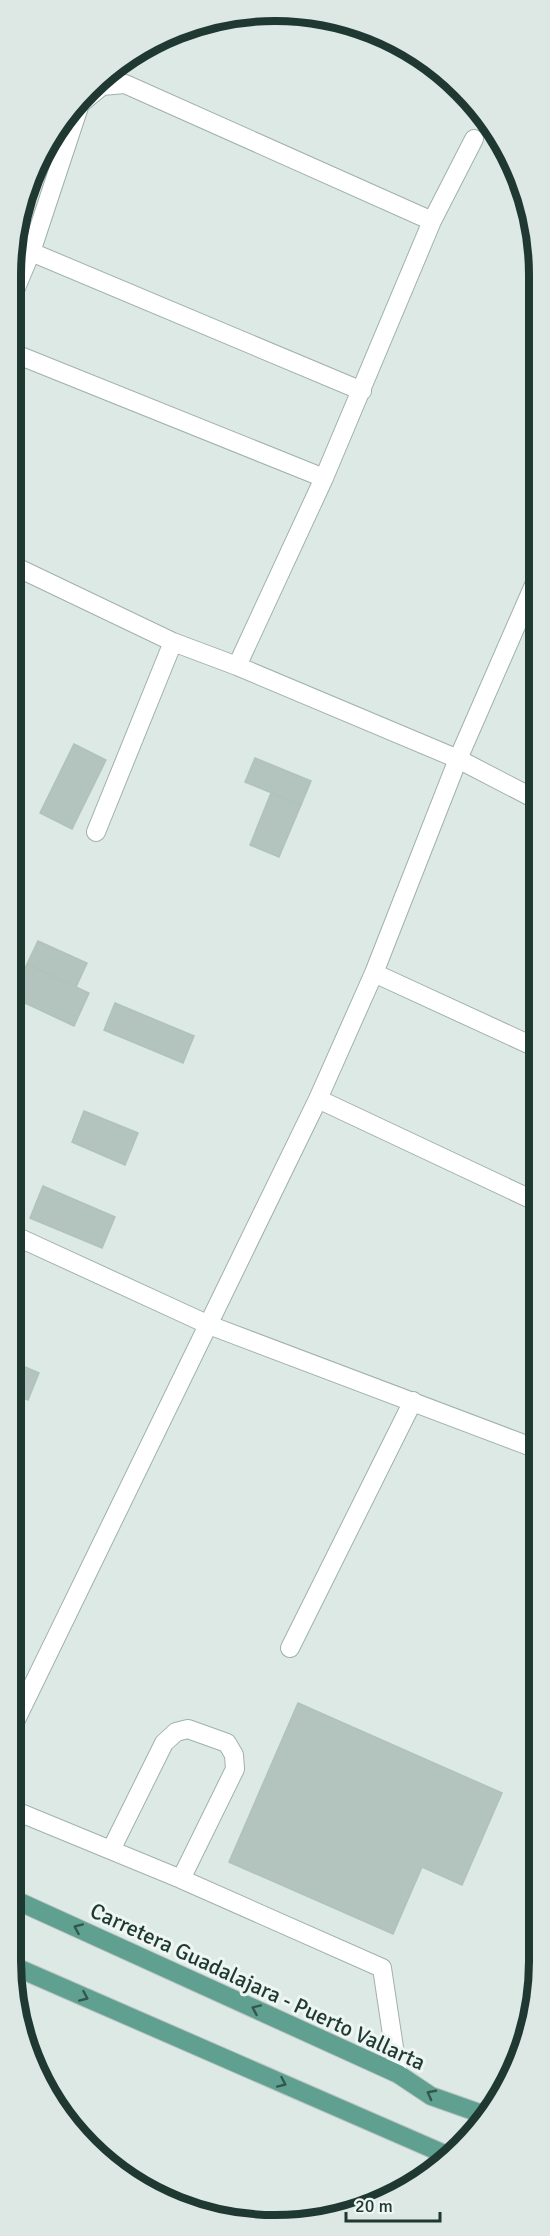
<svg xmlns="http://www.w3.org/2000/svg" width="550" height="2236" viewBox="0 0 550 2236" font-family="Signika,sans-serif">
<style>
.building{fill:#b2c4bd;stroke:#afc3bb;stroke-width:1.5}
.lines{fill:none;stroke-linecap:round;stroke-linejoin:round}
.minor-casing{stroke:#a0b1ab;stroke-width:20}
.major-casing{stroke:#bcc4c2;stroke-width:20}
.minor{stroke:#fff;stroke-width:18}
.major{stroke:#60a090;stroke-width:18}
.oneway{stroke:#32584e}
.labels{text-anchor:middle;stroke-width:6;stroke-linejoin:round;paint-order:stroke}
.street-label{font-size:22px;fill:#1f3932;stroke:#edf6f2}
.rim{fill:none;stroke:#1f3932;stroke-width:8}
</style>
<rect width="100%" height="100%" fill="#dde9e4"/>
<path class="building" d="M74 744 106 760 72 829 40 813Z
M255 758 311 781 301 805 245 782Z
M271 793 301 805 279 857 250 845Z
M38 941 87 963 76 987 27 964Z
M27 964 89 993 74 1026 12 997Z
M115 1003 194 1036 183 1063 104 1030Z
M84 1111 138 1133 125 1165 72 1142Z
M43 1186 115 1217 102 1248 30 1218Z
M11 1361 39 1373 28 1400 11 1393Z
M11 1427 20 1431 11 1450Z
M298 1703 502 1793 462 1885 422 1867 393 1934 229 1862Z"/>
<g class="lines">
<defs>
<path id="minor" d="M80 104 102 86 125 84 432 221
M31 252 362 391
M13 295 31 252 80 104
M13 353 324 478
M12 565 173 642 237 666 458 759 537 800
M237 666 324 478 432 221 474 139
M96 832 173 642
M374 973 537 1048
M318 1099 537 1202
M11 1234 209 1325 537 1449
M290 1648 413 1401
M11 1730 318 1099 374 973 458 759 537 578
M11 1809 181 1879 382 1968 398 2074
M111 1850 164 1743 176 1732 188 1729 227 1743 234 1755 235 1769 181 1879"/>
<path id="major" d="M11 1898 398 2074 431 2096 485 2115
M11 1965 449 2156"/>
</defs>
<use href="#minor" class="minor-casing"/>
<use href="#major" class="major-casing"/>
<use href="#minor" class="minor"/>
<use href="#major" class="major"/>
</g>
<defs><path id="oneway-chevron" d="M-2-3.5L2.5 0L-2 3.5" fill="none" stroke-width="1.6" stroke-linecap="round" stroke-linejoin="round" transform="scale(1.5)"/></defs>
<g class="oneway">
<use href="#oneway-chevron" transform="translate(78 1928) rotate(-156)"/>
<use href="#oneway-chevron" transform="translate(84 1997) rotate(24)"/>
<use href="#oneway-chevron" transform="translate(256 2009) rotate(-156)"/>
<use href="#oneway-chevron" transform="translate(282 2083) rotate(24)"/>
<use href="#oneway-chevron" transform="translate(431 2094) rotate(-152)"/>
</g>
<g class="labels">
<g class="street-label">
<text transform="translate(258 1986) rotate(25)" y="8">Carretera Guadalajara - Puerto Vallarta</text>
</g>
</g>
<path d="M0 0H550V2236H0ZM275 21H275A254 254 0 0 1 529 275V1961A254 254 0 0 1 275 2215H275A254 254 0 0 1 21 1961V275A254 254 0 0 1 275 21Z" fill="#dde7e3" fill-rule="evenodd"/>
<path class="rim" d="M275 21H275A254 254 0 0 1 529 275V1961A254 254 0 0 1 275 2215H275A254 254 0 0 1 21 1961V275A254 254 0 0 1 275 21Z"/>
<path d="M346 2212v9h94v-9" fill="none" stroke="#1f3932" stroke-width="3"/>
<text x="355" y="2212" font-size="18" fill="#1f3932" stroke="#edf6f2" stroke-width="4.5" paint-order="stroke">20 m</text>
</svg>
